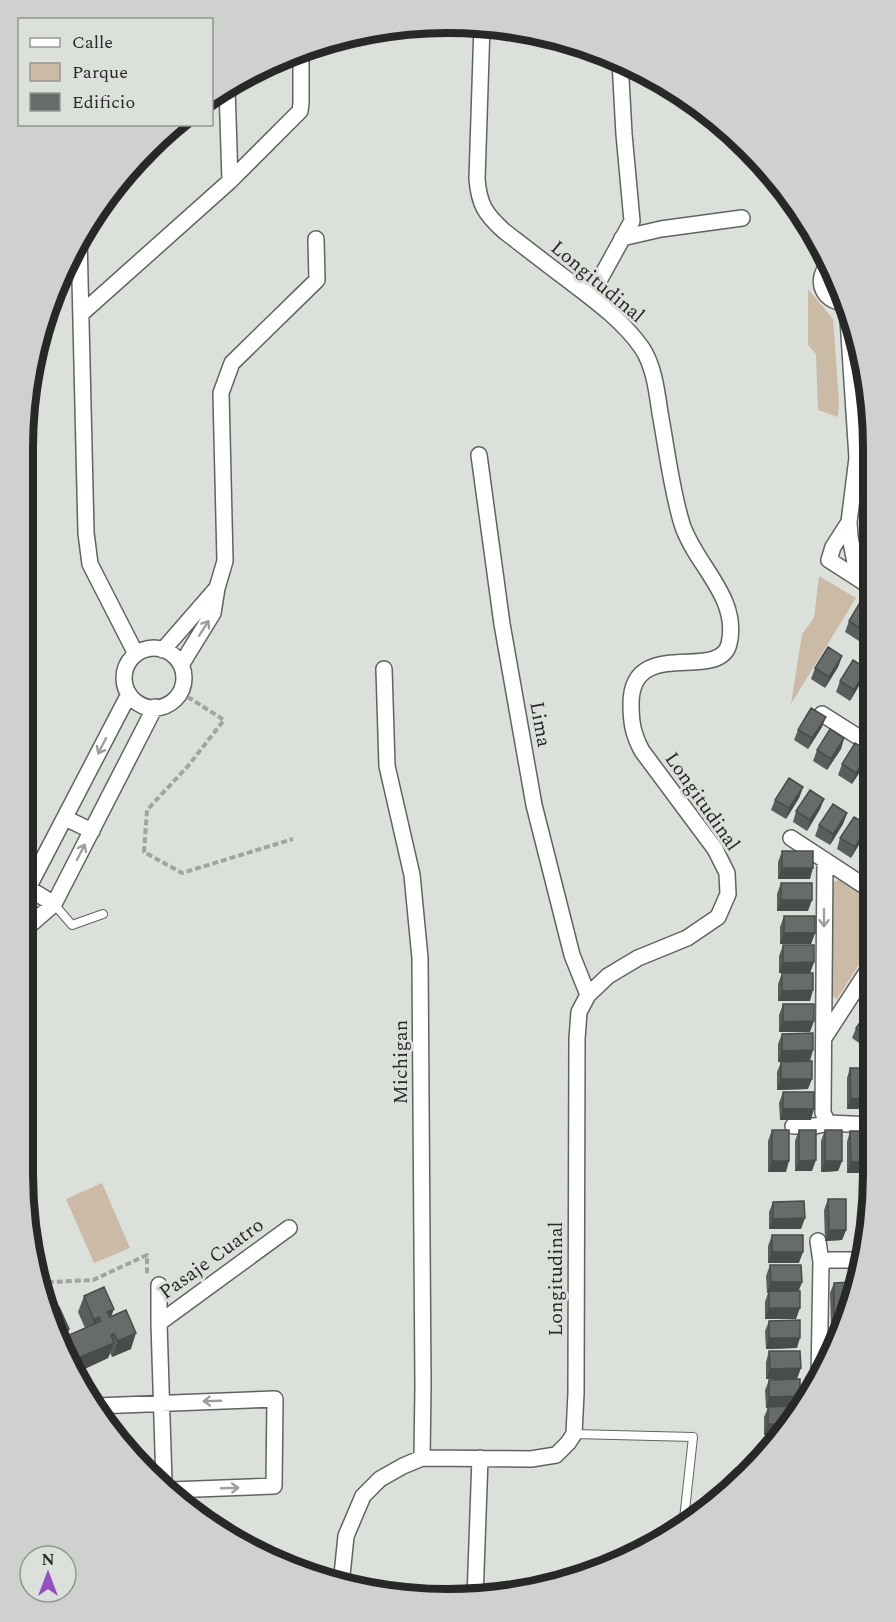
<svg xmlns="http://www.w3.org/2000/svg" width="896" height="1622" viewBox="0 0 896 1622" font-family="Spectral,serif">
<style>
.green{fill:#cbbba6}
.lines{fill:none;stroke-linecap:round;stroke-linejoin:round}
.lane-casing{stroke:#606460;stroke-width:10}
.street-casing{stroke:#606460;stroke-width:18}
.path{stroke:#a1a4a1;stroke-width:4;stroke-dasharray:6 3;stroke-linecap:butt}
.lane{stroke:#fff;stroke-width:8}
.street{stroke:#fff;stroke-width:15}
.wall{fill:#595d5b}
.shaded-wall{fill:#484c4a}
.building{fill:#676c6a;stroke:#484c4a;stroke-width:1.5}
.oneway{stroke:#9e9e9e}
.labels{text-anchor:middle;stroke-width:6;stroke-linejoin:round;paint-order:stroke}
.street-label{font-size:20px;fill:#272827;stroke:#dce0db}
.rim{fill:none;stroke:#272827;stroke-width:8}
</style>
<rect width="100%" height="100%" fill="#dce0db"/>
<path class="green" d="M808 289 833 319 839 401 838 417 818 410 816 354 808 345Z
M866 377 870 393V519L858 518 868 415Z
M819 576 856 598 791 704 802 634 814 618Z
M842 879 872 898V944L837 999 832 996 833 882Z
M102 1183 130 1248 94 1263 66 1199Z"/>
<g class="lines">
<defs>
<path id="lane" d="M54 904 72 925 103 914
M574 1434 693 1437 684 1519 682 1523"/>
<path id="street" d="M227 87 230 181
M79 237 86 533 90 564 136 654
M622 238 661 229 742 218
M828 265C813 283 825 303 847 303
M590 297 632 221 624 134 620 61
M847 304 857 458 849 522 850 537 858 578
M81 314 230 181 300 111 301 103V51
M479 455 502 624 534 805 572 955 588 995
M849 522 833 547 829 560 871 587
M124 678a30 30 0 1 1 60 0a30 30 0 1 1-60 0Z
M163 650 217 588
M181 665 213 613 217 588 225 561 221 393 232 363 317 280 316 239
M384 669 387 766 412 875 420 958 423 1386 422 1458
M822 714 871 745
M65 818 92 831
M791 838 872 891
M825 860 823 1113 828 1123 872 1125
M28 888 54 904
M23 892 28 888 129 694
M23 931 54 904 155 707
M824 1038 872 964
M793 1126H815L828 1123
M818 1241 821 1262 819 1380
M821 1262 830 1260H861
M159 1285V1323L164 1483
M159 1323 289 1228
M96 1406 275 1399 274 1486 171 1490
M341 1585 346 1536 363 1496 380 1479 403 1466 422 1458 531 1459 556 1455 568 1443 574 1434 576 1393 577 1039 579 1012 588 995 608 976 638 958 687 938 718 917 728 894 727 873 715 849 642 751C633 734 631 723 631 704 631 635 719 683 729 644 740 597 695 565 682 524 671 488 667 450 660 413 657 392 654 366 642 348 624 322 597 302 572 283 549 266 526 248 504 231 485 214 479 204 477 179L482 25
M475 1599 480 1458"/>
</defs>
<use href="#lane" class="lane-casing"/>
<use href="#street" class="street-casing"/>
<path class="path" d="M180 692 224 720 188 766 147 810 144 852 182 873 293 839
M41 1289 51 1282 93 1280 147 1255V1274"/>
<use href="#lane" class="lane"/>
<use href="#street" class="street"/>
</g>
<path class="wall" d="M849 621 871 622 859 641 845 632Z
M842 656 838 667 825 688 811 679 815 668Z
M867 669 863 679 850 701 836 692 840 681Z
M871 689V715L861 709 865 698Z
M822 727 808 749 794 740 798 730Z
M844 738 841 749 827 770 813 761 817 750Z
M870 752 866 762 852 784 838 775 842 764Z
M871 771V796L862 790 866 780Z
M803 787 799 798 786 819 771 810 775 800Z
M824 799 820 809 807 831 793 822 796 811Z
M847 813 843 824 830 845 815 836 819 825Z
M868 825 864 836 851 858 837 849 840 838Z
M871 842 872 871 861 864 864 853Z
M782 851 810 879H778V862Z
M781 883 808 911H777V894Z
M784 916 815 933 811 944H780V927Z
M783 945 814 962 810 973V1001H778V984L782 973H779V956Z
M783 1004 810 1032H779V1015Z
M872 1019V1052L852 1038 856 1028Z
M782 1034 813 1050 778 1062V1044Z
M781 1062 808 1089 777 1090V1072Z
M850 1068 864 1109H847V1078Z
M783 1092 811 1120H780L779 1103Z
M772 1130 786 1172H768V1141Z
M799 1130 812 1171H795V1141Z
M825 1130 842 1161 838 1171 821 1172V1141Z
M850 1131 864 1173H847V1142Z
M828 1199 846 1230 842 1240 825 1241 824 1210Z
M866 1199 873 1201 865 1240H862V1210Z
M773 1202 801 1229H769V1212Z
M772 1235 799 1263H768V1246Z
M770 1265 802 1282 798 1291 796 1319H765V1302L768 1293H767L766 1276Z
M834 1283 851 1310 845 1324H831L830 1293Z
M84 1296 111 1317 131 1349 112 1357 110 1353 108 1358 78 1372 46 1312 69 1329 66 1336 85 1328 78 1312Z
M769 1321 797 1348 766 1349 765 1331Z
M834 1341H837L830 1356V1352Z
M769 1351 797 1379H766V1362Z
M769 1380 800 1396 797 1406 799 1408 763 1451V1445L767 1435H764V1417L768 1408H766L765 1390Z"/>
<path class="shaded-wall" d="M871 618V622L859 641 863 630Z
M842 656 838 667 825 688 829 677Z
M867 669 863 679 850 701 854 690Z
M826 717 822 727 808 749 812 738Z
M844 738 841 749 827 770 831 759Z
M870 752 866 762 852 784 856 773Z
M803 787 799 798 786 819 789 808Z
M824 799 820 809 807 831 810 820Z
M847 813 843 824 830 845 833 834Z
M868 825 864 836 851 858 855 847Z
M782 868H813L810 879H778Z
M781 900H812L808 911H777Z
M784 933H815L811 944H780Z
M814 962 810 973H779L783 963Z
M813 990 810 1001H778L782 991Z
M814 1021 810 1032H779L783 1022Z
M813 1050 810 1061 778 1062 782 1051Z
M781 1079H812L808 1089 777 1090Z
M868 1098 864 1109H847L851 1099Z
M783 1109H814L811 1120H780Z
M816 1160 812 1171H795L799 1161Z
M772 1161H789L786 1172H768Z
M825 1161H842L838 1171 821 1172Z
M851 1162H868L864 1173H847Z
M805 1218 801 1229H769L773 1219Z
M829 1230H846L842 1240 825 1241Z
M866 1230H867L865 1240H862Z
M772 1252H803L799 1263H768Z
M771 1282H802L798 1293 769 1291 768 1293H767Z
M769 1308H800L796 1319H765Z
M114 1309 108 1325 107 1312Z
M834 1313H850L845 1324H831Z
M99 1317 93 1333 89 1335 94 1320Z
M69 1329 63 1344V1331Z
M136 1333 131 1349 112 1357 118 1341Z
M114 1334 110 1344 114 1343 108 1358 78 1372 73 1362V1360L111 1335Z
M769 1338H800L797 1348 766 1349Z
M801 1368 797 1379H766L770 1369Z
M800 1396 797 1407 766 1408 769 1397Z
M768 1424H786L777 1435H764Z"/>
<path class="building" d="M862 599 871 605V618L863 630 849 621Z
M828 647 842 656 829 677 815 668Z
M853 660 867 669 854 690 840 681Z
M871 689V702L865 698Z
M811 708 826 717 812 738 798 730Z
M830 729 844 738 831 759 817 750Z
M855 743 870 752 856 773 842 764Z
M871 771V783L866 780Z
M789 778 803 787 789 808 775 800Z
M810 790 824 799 810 820 796 811Z
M833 804 847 813 833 834 819 825Z
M854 817 868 825 855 847 840 838Z
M871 842V858L864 853Z
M782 851H813V868H782Z
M781 883H812V900H781Z
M784 916H815V933H784Z
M783 945H814V962L783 963Z
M782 973H813V990L782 991Z
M783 1004H814V1021L783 1022Z
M866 1014 872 1019V1039L856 1028Z
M813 1033V1050L782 1051V1034Z
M812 1061V1079H781V1062Z
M850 1068H868V1098L851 1099Z
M783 1092H814V1109H783Z
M772 1130H789V1161H772Z
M799 1130H816V1160L799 1161Z
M825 1130H842V1161H825Z
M850 1131H868V1162H851Z
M828 1199H846V1230H829Z
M866 1199H873L867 1230H866Z
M804 1201 805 1218 773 1219V1202Z
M772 1235H803V1252H772Z
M770 1265H801L802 1282H771Z
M852 1282V1306L850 1313H834V1283Z
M104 1287 114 1309 107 1312 110 1317 126 1310 136 1333 118 1341 114 1334 111 1335 114 1343 73 1360 70 1353H68L46 1312 59 1307 69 1329 63 1331 65 1337 101 1321 99 1317 94 1320 84 1296Z
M769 1291H800V1308H769Z
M800 1320V1338H769V1321Z
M769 1351H800L801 1368 770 1369Z
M800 1379V1396L769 1397V1380Z
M799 1406V1408L786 1424H768V1407Z
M767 1434H778L767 1446Z"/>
<defs><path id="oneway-shaft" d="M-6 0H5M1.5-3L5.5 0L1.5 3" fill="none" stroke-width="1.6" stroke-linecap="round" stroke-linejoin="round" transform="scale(1.5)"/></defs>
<g class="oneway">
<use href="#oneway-shaft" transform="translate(204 628) rotate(-58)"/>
<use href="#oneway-shaft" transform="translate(102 746) rotate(117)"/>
<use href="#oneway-shaft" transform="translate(81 852) rotate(-63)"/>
<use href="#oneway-shaft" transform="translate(824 918) rotate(90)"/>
<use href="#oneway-shaft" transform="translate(212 1401) rotate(178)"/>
<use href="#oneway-shaft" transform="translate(230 1488) rotate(-2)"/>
</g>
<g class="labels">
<g class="street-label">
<text transform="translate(598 281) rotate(40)" y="7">Longitudinal</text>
<text transform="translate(541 724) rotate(80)" y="7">Lima</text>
<text transform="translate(703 801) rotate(55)" y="7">Longitudinal</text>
<text transform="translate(400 1062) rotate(-90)" y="7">Michigan</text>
<text transform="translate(211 1258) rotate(-36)" y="7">Pasaje Cuatro</text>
<text transform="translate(555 1279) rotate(-90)" y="7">Longitudinal</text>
</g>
</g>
<path d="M0 0H896V1622H0ZM448 33H448A415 415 0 0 1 863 448V1174A415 415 0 0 1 448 1589H448A415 415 0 0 1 33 1174V448A415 415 0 0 1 448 33Z" fill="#ced1cd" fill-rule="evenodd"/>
<path class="rim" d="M448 33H448A415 415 0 0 1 863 448V1174A415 415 0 0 1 448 1589H448A415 415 0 0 1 33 1174V448A415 415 0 0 1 448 33Z"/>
<rect x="18" y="18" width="195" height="108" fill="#dce0db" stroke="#949693" stroke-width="1.5"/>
<rect x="30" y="38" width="30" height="9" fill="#ffffff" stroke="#949693" stroke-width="1.5"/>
<text x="72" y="48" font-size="18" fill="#272827">Calle</text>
<rect x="30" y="63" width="30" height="18" fill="#cbbba6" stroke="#949693" stroke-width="1.5"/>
<text x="72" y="78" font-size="18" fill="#272827">Parque</text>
<rect x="30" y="93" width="30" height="18" fill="#676c6a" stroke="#949693" stroke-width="1.5"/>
<text x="72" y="108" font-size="18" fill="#272827">Edificio</text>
<g transform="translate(48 1574)"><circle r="28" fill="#dce0db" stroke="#949693" stroke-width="1.5"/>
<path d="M0-4.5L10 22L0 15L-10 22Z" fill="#944fc3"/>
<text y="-9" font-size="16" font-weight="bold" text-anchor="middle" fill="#272827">N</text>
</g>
</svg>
